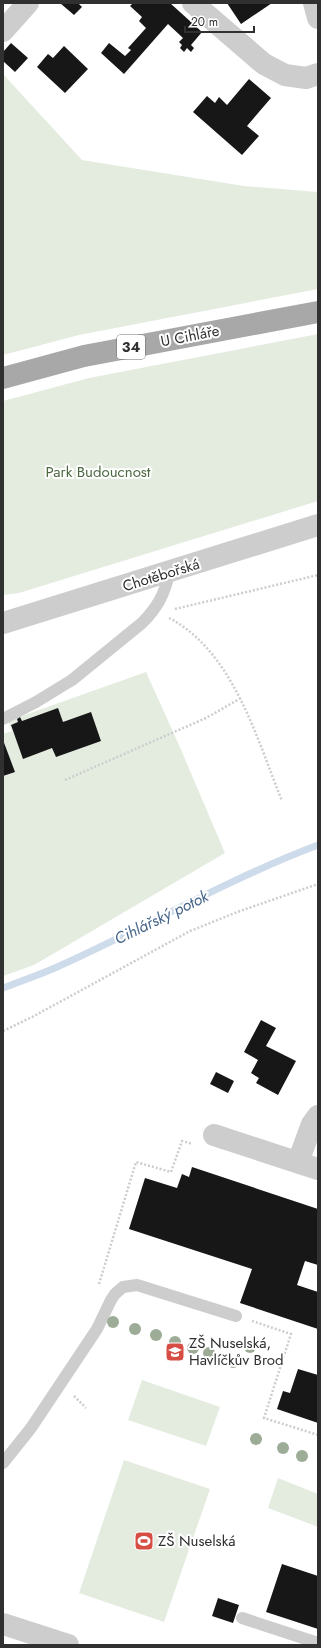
<svg xmlns="http://www.w3.org/2000/svg" width="321" height="1648" viewBox="0 0 321 1648" font-family="Jost,sans-serif">
<style>
.green{fill:#e4ece0}
.lines{fill:none;stroke-linecap:round;stroke-linejoin:round}
.stream{stroke:#cedbea;stroke-width:7}
.building{fill:#171717}
.path{stroke:#cdcdcd;stroke-width:2.5;stroke-dasharray:2 2;stroke-linecap:butt}
.lane{stroke:#cdcdcd;stroke-width:12}
.street{stroke:#cdcdcd;stroke-width:22}
.primary{stroke:#a8a8a8;stroke-width:22}
.tree{fill:#9dac96}
.labels{text-anchor:middle;stroke-width:4;stroke-linejoin:round;paint-order:stroke}
.shield{fill:#fff;stroke:#6e6e6e;stroke-width:1}
.shield-label{font-size:14px;font-weight:bold;fill:#303030}
.street-label{font-size:15px;fill:#303030;stroke:#fff}
.park-label{font-size:15px;fill:#4d6841;stroke:#fff}
.poi-label{font-size:15px;fill:#303030;stroke:#fff;text-anchor:start}
.water-label{font-size:16px;font-style:italic;fill:#45658b;stroke:#fff}
</style>
<rect width="100%" height="100%" fill="#fff"/>
<path class="green" d="M3 74 82 160 244 186 318 192V289L79 335 3 355Z
M318 334V501L19 593 3 595V401L89 378Z
M146 672 179 745 225 853 34 965 3 976V734L12 731 8 721Z
M142 1380 220 1407 206 1446 128 1420Z
M124 1460 210 1489 164 1622 79 1593Z
M278 1478 318 1494V1527L268 1508Z"/>
<g class="lines">
<path class="stream" d="M3 988C21 981 39 975 57 967 144 928 228 879 318 845"/>
</g>
<path class="building" d="M60 3H78L82 7 74 15Z
M133 3H170L202 32 191 45 194 48 191 52 187 48 184 52 180 48 182 45 179 42 183 38 168 24 124 74 101 53 109 43 125 56 131 50 128 48 146 28 139 21 142 17 130 6Z
M227 3H272L241 24Z
M11 43 28 58 15 72 3 61V52Z
M64 46 88 69 65 93 37 67 48 54 53 58Z
M249 79 271 98 247 126 259 136 242 155 193 112 207 96 215 103 219 97 227 105Z
M58 708 63 722 91 712 101 741 56 757 52 748 23 759 11 725 18 722 17 719 20 717 22 721Z
M3 740 15 772 3 776Z
M261 1020 276 1028 266 1046 296 1061 278 1095 256 1083 259 1078 251 1073 258 1060 244 1052Z
M216 1072 234 1081 228 1093 210 1084Z
M192 1167 318 1209V1265L305 1261 297 1285 318 1292V1329L240 1303 252 1269 129 1229 145 1178 177 1188 182 1174 189 1177Z
M298 1369 318 1375V1423L277 1409 283 1391 290 1393Z
M282 1564 318 1576V1629L266 1612Z
M218 1598 239 1605 233 1623 212 1616Z"/>
<g class="lines">
<path class="path" d="M175 609 318 575
M169 618C233 651 257 739 282 801
M65 780 206 718 241 698
M3 1031 34 1016 190 931 240 911 318 884
M99 1284 136 1162 171 1172 182 1141 193 1144
M252 1321 291 1334 264 1418 318 1435
M74 1396 86 1408"/>
<path class="lane" d="M3 719 36 702 72 680 142 623C157 608 165 594 169 573
M3 1463 31 1428 97 1329 111 1300 115 1294 123 1287 137 1285 236 1316
M242 1618 318 1643"/>
<path class="street" d="M193 3 264 64 285 75 306 78 318 74
M314 3 318 18
M3 31 28 3
M3 623 318 525
M214 1135 318 1169
M298 1162 312 1124 318 1116
M3 1624 68 1645"/>
<path class="primary" d="M3 378 84 356 318 312"/>
</g>
<g class="tree">
<circle cx="113" cy="1322" r="6"/>
<circle cx="135" cy="1329" r="6"/>
<circle cx="156" cy="1335" r="6"/>
<circle cx="175" cy="1342" r="6"/>
<circle cx="250" cy="1347" r="6"/>
<circle cx="193" cy="1348" r="6"/>
<circle cx="209" cy="1353" r="6"/>
<circle cx="233" cy="1362" r="6"/>
<circle cx="256" cy="1439" r="6"/>
<circle cx="283" cy="1448" r="6"/>
<circle cx="302" cy="1456" r="6"/>
</g>
<defs>
<symbol id="school-square" viewBox="-11 -11 22 22"><rect x="-9" y="-9" width="18" height="18" rx="4" fill="#d64e43" stroke="#fff"/><path d="M0-5L7-2L0 1L-7-2ZM-4 1L0 2.5L4 1V4Q0 6-4 4Z" fill="#fff"/></symbol>
<symbol id="stadium-square" viewBox="-11 -11 22 22"><rect x="-9" y="-9" width="18" height="18" rx="4" fill="#d64e43" stroke="#fff"/><path d="M0-5a6.5 5 0 1 0 0 10a6.5 5 0 1 0 0-10ZM-3.5-1.8h7v3.6h-7Z" fill="#fff"/></symbol>
</defs>
<g fill-rule="evenodd">
<use href="#school-square" x="164" y="1341" width="22" height="22"/>
<use href="#stadium-square" x="133" y="1530" width="22" height="22"/>
</g>
<g class="labels">
<rect class="shield" x="117" y="335" width="28" height="24" rx="3"/>
<g class="shield-label">
<text x="131" y="352">34</text>
</g>
<g class="street-label">
<text transform="translate(190 336) rotate(-11)" y="5">U Cihláře</text>
<text transform="translate(161 575) rotate(-17)" y="5">Chotěbořská</text>
</g>
<g class="park-label">
<text x="98" y="477">Park Budoucnost</text>
</g>
<g class="poi-label">
<text x="189" y="1348">ZŠ Nuselská,<tspan x="189" dy="17">Havlíčkův Brod</tspan></text>
<text x="158" y="1546">ZŠ Nuselská</text>
</g>
<g class="water-label">
<text transform="translate(161 917) rotate(-26)" y="6">Cihlářský potok</text>
</g>
</g>
<rect width="321" height="1648" fill="none" stroke="#303030" stroke-width="8"/>
<path d="M185 26v6h69v-6" fill="none" stroke="#303030" stroke-width="2"/>
<text x="191" y="26" font-size="12" fill="#303030" stroke="#ffffff" stroke-width="3" paint-order="stroke">20 m</text>
</svg>
